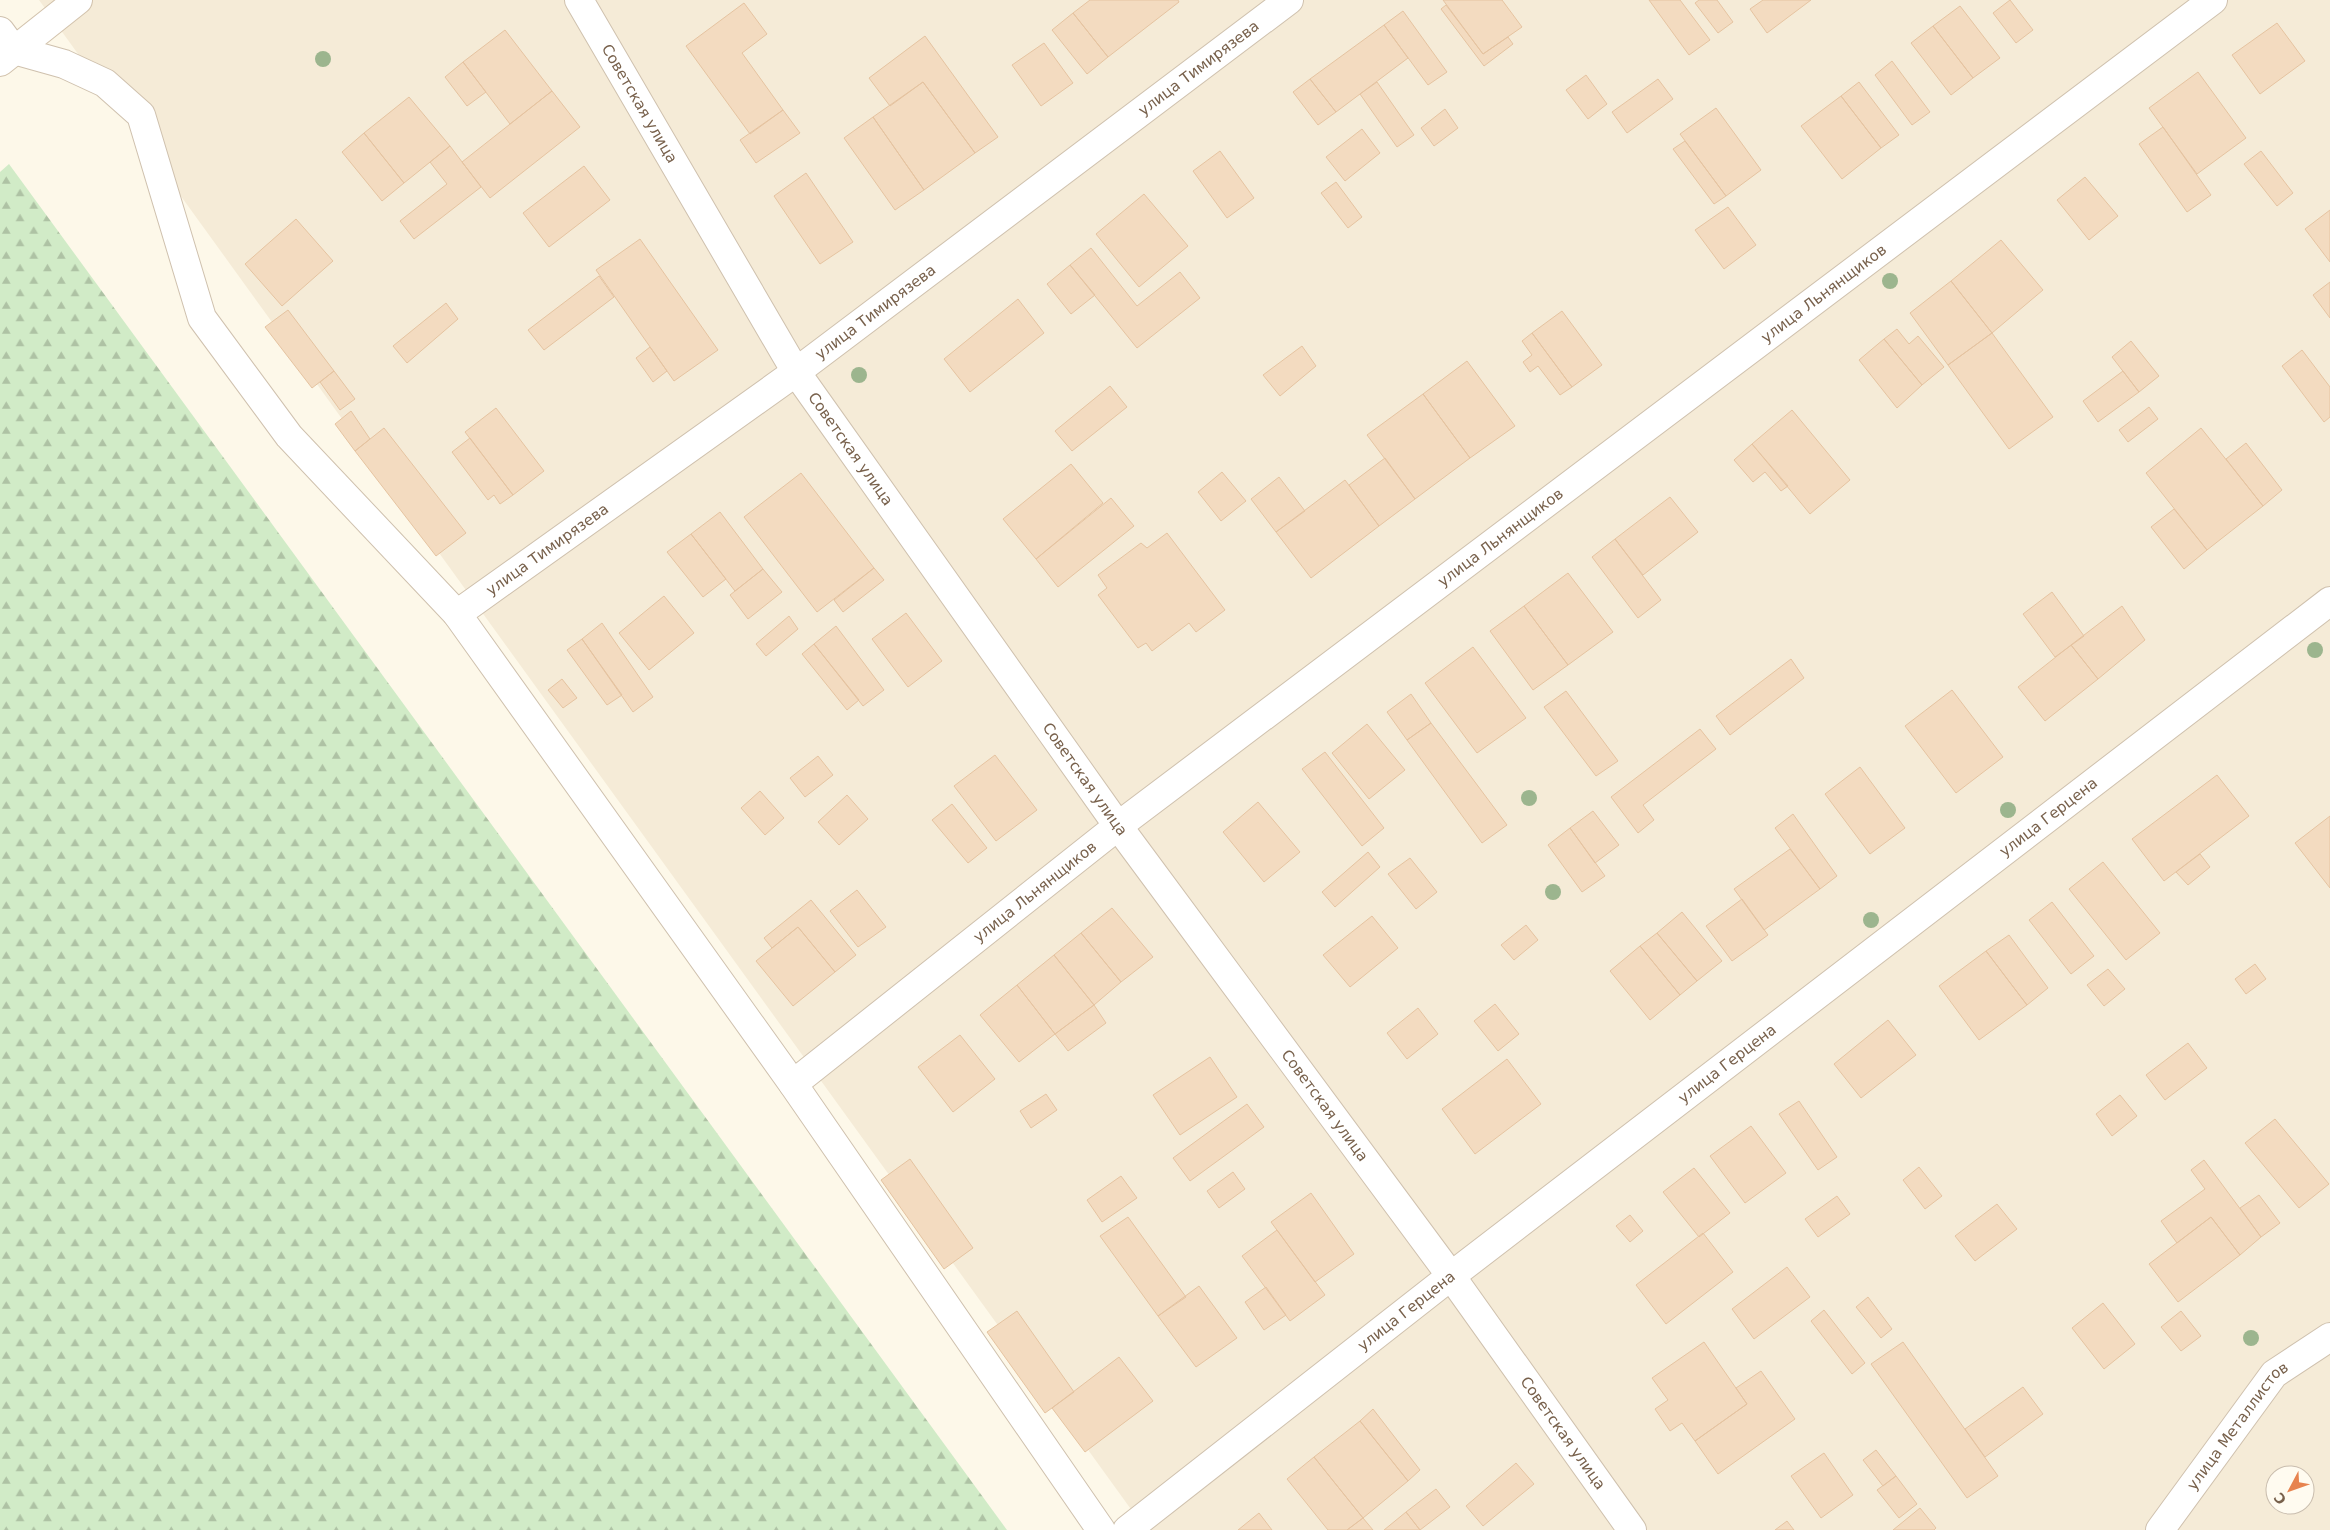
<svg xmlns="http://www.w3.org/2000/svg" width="2330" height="1530" viewBox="0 0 2330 1530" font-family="'DejaVu Sans',sans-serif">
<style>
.residential{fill:#f5ebd7;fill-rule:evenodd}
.forest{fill:url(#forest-firs)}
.building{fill:#f3dbc0;stroke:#e5c3a0}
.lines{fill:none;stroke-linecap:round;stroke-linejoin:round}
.minor-casing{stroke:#cfc1ae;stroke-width:30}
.secondary-casing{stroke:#d2c2ac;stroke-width:30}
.minor{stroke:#fff;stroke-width:28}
.secondary{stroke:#fff;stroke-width:28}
.tree{fill:#9cb58e}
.labels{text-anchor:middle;stroke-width:4.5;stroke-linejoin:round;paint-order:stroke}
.street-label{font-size:15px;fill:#78614c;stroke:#fffbf0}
</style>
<defs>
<pattern id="forest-firs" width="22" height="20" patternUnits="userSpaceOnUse" patternTransform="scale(1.25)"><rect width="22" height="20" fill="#d1ebc7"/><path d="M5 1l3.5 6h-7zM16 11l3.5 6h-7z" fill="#aec2a4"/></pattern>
</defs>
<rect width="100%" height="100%" fill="#fdf8e9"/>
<path class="residential" d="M39 0H2330V1530H1146ZM2275 1475H2305V1505H2275Z"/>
<path class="forest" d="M9 164 1007 1530H0V172Z"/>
<path class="building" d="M1090 0H1178L1179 2 1108 57 1073 13Z
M1443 0H1502L1522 27 1483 54Z
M1649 0H1680L1710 40 1689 55Z
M1699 0H1717L1733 22 1718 33 1695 3Z
M1763 0H1811L1767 33 1750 9Z
M2010 0 2033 30 2016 43 1993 13Z
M744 3 767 34 742 53 783 110 750 134 686 46Z
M1446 5 1483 54 1508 37 1513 44 1484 66 1441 9Z
M1960 6 2000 58 1973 78 1933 26Z
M1403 11 1447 72 1428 85 1384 25Z
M1073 13 1108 57 1087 74 1052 30Z
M2277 23 2305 61 2260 94 2232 55Z
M1384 25 1408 58 1336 112 1310 79Z
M1933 26 1973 78 1951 95 1911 43Z
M505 30 552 91 510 124 463 62Z
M925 36 998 137 975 153 923 82 890 106 869 78Z
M1044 43 1073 83 1041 106 1012 65Z
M1892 61 1930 112 1912 125 1875 75Z
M463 62 486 92 467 106 445 77Z
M2198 72 2246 138 2197 174 2149 108Z
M1586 75 1607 104 1588 119 1566 90Z
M1310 79 1336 112 1318 125 1293 92Z
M1658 79 1673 99 1627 133 1612 112Z
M923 82 975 153 924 190 873 117Z
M1377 82 1414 135 1397 147 1360 94Z
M1859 82 1899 135 1881 148 1841 96Z
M552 91 580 127 490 198 462 162Z
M1841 96 1881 148 1842 179 1801 126Z
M409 97 450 146 404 183 364 133Z
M1716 108 1761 170 1726 196 1680 134Z
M1445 109 1458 128 1434 146 1421 128Z
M783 110 800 133 756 163 740 140Z
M873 117 924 190 895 210 844 138Z
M2163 127 2211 195 2187 212 2139 144Z
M1362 129 1380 153 1345 181 1326 157Z
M364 133 404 183 382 201 342 152Z
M1685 141 1726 196 1714 204 1673 149Z
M450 146 481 187 414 239 400 221 447 184 430 162Z
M1220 151 1254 198 1227 218 1193 171Z
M2261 151 2293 193 2277 206 2244 164Z
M584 166 610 200 549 247 523 213Z
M806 173 853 242 820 264 774 196Z
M2085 177 2118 216 2089 240 2057 200Z
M1336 182 1362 217 1348 228 1321 193Z
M1144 194 1188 246 1139 287 1096 234Z
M1728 207 1756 245 1724 269 1695 230Z
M2330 210V262L2305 229Z
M296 219 333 261 282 306 245 264Z
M640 239 718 350 674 381 596 270Z
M2001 240 2043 290 1992 333 1951 281Z
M1091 248 1137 306 1180 272 1200 298 1137 348 1070 265Z
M1070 265 1095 295 1071 314 1047 284Z
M599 276 614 297 544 350 528 330Z
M1951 281 1992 333 1948 365 1910 313Z
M2330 282V318L2313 295Z
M1018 299 1044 333 970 392 944 359Z
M446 303 458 319 407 363 393 346Z
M288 310 334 371 312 388 265 327Z
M1562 311 1602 365 1572 387 1532 333Z
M1897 329 1909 344 1918 336 1944 367 1922 385 1884 339Z
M1532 333 1572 387 1560 395 1538 366 1530 372 1523 362 1532 355 1522 341Z
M1992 333 2053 417 2009 449 1948 365Z
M1884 339 1922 385 1897 408 1859 360Z
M2131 341 2159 376 2139 392 2112 357Z
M1302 346 1316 366 1280 396 1263 375Z
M650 347 667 371 653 382 636 358Z
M2302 350 2330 387V417L2324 422 2282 366Z
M1467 361 1515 426 1470 458 1423 394Z
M334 371 355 399 340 410 320 382Z
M2123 371 2139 392 2098 422 2083 401Z
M1110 386 1127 407 1072 451 1055 431Z
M1423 394 1470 458 1415 499 1367 435Z
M2149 407 2158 419 2128 442 2119 430Z
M496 408 544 471 513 495 465 432Z
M1792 410 1850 480 1810 514 1752 444Z
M351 411 370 439 355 451 335 424Z
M384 428 466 533 436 556 355 451Z
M2201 428 2263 506 2207 550 2146 473Z
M470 438 513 495 500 504 494 495 488 500 452 452Z
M2246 443 2282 490 2263 506 2226 459Z
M1752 444 1788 486 1781 491 1765 472 1753 482 1734 460Z
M1385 458 1415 499 1379 526 1349 485Z
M1071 464 1103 503 1036 559 1003 519Z
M1222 472 1246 501 1221 521 1198 492Z
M801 473 874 568 817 612 744 517Z
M1279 477 1305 511 1276 532 1251 499Z
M1345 480 1379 526 1311 578 1276 532Z
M1670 497 1698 532 1643 575 1615 539Z
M1111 498 1134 526 1058 587 1036 559Z
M2174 509 2207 550 2184 569 2151 527Z
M720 512 763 569 735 591 691 534Z
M1167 533 1225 610 1196 632 1189 623 1152 651 1146 643 1138 648 1098 595 1107 588 1098 575 1141 543 1147 548Z
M691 534 726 579 703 597 667 552Z
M1615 539 1661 600 1638 618 1592 557Z
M874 568 884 580 843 612 834 600Z
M763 569 782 592 748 619 730 595Z
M1568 573 1613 632 1568 665 1524 606Z
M2052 592 2084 636 2055 657 2023 614Z
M664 596 694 633 649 670 619 633Z
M1524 606 1568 665 1533 690 1490 631Z
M2122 606 2145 640 2098 679 2071 645Z
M906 613 942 661 908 687 872 639Z
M789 616 798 629 766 656 756 644Z
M602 623 653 697 633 712 582 639Z
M836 626 884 690 863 706 814 644Z
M582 639 622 695 607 705 567 650Z
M814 644 859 700 847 710 802 654Z
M2071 645 2098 679 2045 721 2018 687Z
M1473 647 1526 718 1477 753 1425 683Z
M1791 659 1804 678 1730 735 1716 716Z
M562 679 577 698 563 708 548 690Z
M1952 690 2003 757 1956 793 1905 726Z
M1566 691 1618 761 1596 776 1544 707Z
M1411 694 1431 723 1407 740 1387 712Z
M1431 723 1507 825 1482 843 1407 740Z
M1367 724 1405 770 1369 799 1332 753Z
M1700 729 1716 749 1643 805 1654 820 1638 833 1611 797Z
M1325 752 1384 828 1362 846 1302 769Z
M995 755 1037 810 996 841 954 786Z
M818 756 833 775 805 797 790 778Z
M1860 767 1905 828 1870 854 1825 794Z
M2217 775 2249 816 2164 881 2132 839Z
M760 791 784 818 765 835 741 808Z
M847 795 868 819 839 845 818 822Z
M1258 802 1300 852 1264 882 1223 832Z
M952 804 987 848 968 863 932 820Z
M1593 811 1619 845 1595 863 1570 828Z
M1793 814 1837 876 1820 889 1775 828Z
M2330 816V888L2295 843Z
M1570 828 1605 876 1582 892 1548 845Z
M1790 849 1820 889 1764 930 1734 889Z
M1368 852 1380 867 1335 907 1322 892Z
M2200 854 2210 867 2188 885 2176 872Z
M1410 858 1437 892 1416 909 1388 874Z
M2103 862 2160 933 2126 960 2069 889Z
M857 890 886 927 858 947 830 911Z
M1742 899 1768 935 1732 961 1706 926Z
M811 900 856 955 835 972 798 927 772 948 764 938Z
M2052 902 2094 956 2071 974 2029 920Z
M1112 908 1153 957 1121 982 1081 933Z
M1682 912 1722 961 1697 981 1657 933Z
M1372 916 1398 948 1350 987 1323 955Z
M1526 925 1538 940 1514 960 1501 945Z
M798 927 835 972 793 1006 756 961Z
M1081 933 1121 982 1094 1005 1054 955Z
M1657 933 1697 981 1680 995 1640 946Z
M2009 935 2048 988 2027 1005 1986 951Z
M1640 946 1680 995 1650 1020 1610 971Z
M1986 951 2027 1005 1979 1040 1939 986Z
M1054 955 1094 1005 1055 1034 1017 985Z
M2255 964 2266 979 2246 994 2235 979Z
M2108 969 2125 989 2104 1006 2087 985Z
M1017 985 1055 1034 1019 1062 980 1015Z
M1495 1004 1519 1034 1498 1051 1474 1021Z
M1094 1005 1106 1023 1068 1051 1055 1034Z
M1418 1008 1438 1034 1407 1059 1387 1033Z
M1888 1020 1916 1055 1861 1098 1834 1064Z
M960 1035 995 1079 953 1112 918 1067Z
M2188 1043 2207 1068 2165 1100 2146 1075Z
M1210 1057 1237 1097 1180 1135 1153 1095Z
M1507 1059 1541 1104 1475 1154 1442 1109Z
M1046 1094 1057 1110 1031 1128 1020 1111Z
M2120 1095 2137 1116 2112 1136 2096 1114Z
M1799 1101 1837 1157 1818 1170 1779 1114Z
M1247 1104 1264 1127 1190 1181 1173 1158Z
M2275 1119 2329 1184 2299 1208 2245 1143Z
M1751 1126 1786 1173 1745 1203 1710 1156Z
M910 1159 973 1248 944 1269 881 1180Z
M2204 1160 2261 1237 2240 1255 2211 1217 2177 1243 2161 1221 2205 1189 2191 1170Z
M1919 1167 1942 1196 1925 1209 1903 1180Z
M1694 1168 1730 1213 1699 1237 1663 1192Z
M1233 1172 1245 1189 1219 1208 1207 1191Z
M1121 1176 1137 1198 1102 1222 1087 1200Z
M1311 1193 1354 1254 1315 1282 1271 1222Z
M2259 1195 2280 1223 2261 1237 2240 1208Z
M1837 1196 1850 1214 1818 1237 1805 1219Z
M1997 1204 2017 1229 1975 1261 1955 1236Z
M1630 1215 1643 1231 1630 1242 1616 1226Z
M1128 1217 1186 1297 1158 1316 1100 1236Z
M2211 1217 2240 1255 2178 1302 2149 1264Z
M1277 1230 1325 1295 1290 1321 1242 1256Z
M1703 1233 1733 1272 1666 1324 1636 1285Z
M1787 1267 1810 1297 1754 1339 1732 1309Z
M1199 1286 1237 1338 1196 1367 1158 1316Z
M1266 1287 1286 1315 1264 1330 1245 1302Z
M1868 1297 1892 1329 1881 1338 1856 1307Z
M2103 1303 2135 1344 2104 1369 2072 1328Z
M1824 1310 1865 1363 1852 1374 1811 1321Z
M1017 1311 1074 1392 1045 1413 987 1332Z
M2181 1311 2201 1336 2181 1351 2161 1327Z
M1704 1342 1747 1404 1695 1441 1682 1423 1670 1431 1655 1409 1668 1400 1652 1378Z
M1903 1342 1998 1476 1967 1498 1871 1364Z
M1119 1357 1153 1401 1085 1452 1052 1408Z
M1761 1371 1795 1419 1718 1474 1695 1441 1747 1404 1736 1388Z
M2023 1387 2043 1414 1985 1457 1965 1429Z
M1373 1409 1420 1470 1408 1481 1360 1421Z
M1360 1421 1408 1481 1363 1518 1314 1457Z
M1876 1450 1896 1476 1883 1486 1863 1460Z
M1824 1453 1853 1495 1821 1518 1791 1476Z
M1314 1457 1363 1518 1347 1530H1328L1287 1479Z
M1516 1463 1534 1484 1483 1526 1466 1506Z
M1896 1476 1917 1504 1899 1518 1877 1490Z
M1436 1489 1450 1507 1420 1530 1406 1512Z
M1920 1508 1936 1528 1934 1530H1893Z
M1406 1512 1420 1530H1384Z
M1259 1513 1272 1530H1238Z
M1363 1518 1373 1530H1347Z
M1787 1521 1794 1530H1775Z"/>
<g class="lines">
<defs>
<g id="minor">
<path id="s1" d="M579 0 796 372 1118 826 1451 1276 1632 1530"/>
<path d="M0 31 14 50 64 64 105 83 141 115 202 318 289 436 457 614 793 1084 1101 1530"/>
<path id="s2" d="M457 614 796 372 1289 0"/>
<path id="s3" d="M793 1084 1118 826 2213 0"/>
<path id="s4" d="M1127 1530 1451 1276 2330 601"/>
<path id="s5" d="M2160 1530 2274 1374 2330 1337"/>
</g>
<path id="secondary" d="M0 62 78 0"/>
</defs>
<use href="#minor" class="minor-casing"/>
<use href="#secondary" class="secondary-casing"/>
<use href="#minor" class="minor"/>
<use href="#secondary" class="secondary"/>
</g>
<g class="tree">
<circle cx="323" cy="59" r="8"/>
<circle cx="1890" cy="281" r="8"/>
<circle cx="859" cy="375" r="8"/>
<circle cx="2315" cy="650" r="8"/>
<circle cx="1529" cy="798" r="8"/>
<circle cx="2008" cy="810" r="8"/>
<circle cx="1553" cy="892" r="8"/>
<circle cx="1871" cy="920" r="8"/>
<circle cx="2251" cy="1338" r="8"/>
</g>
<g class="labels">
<g class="street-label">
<text dy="5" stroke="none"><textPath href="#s2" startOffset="921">улица Тимирязева</textPath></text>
<text dy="5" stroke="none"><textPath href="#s1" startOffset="120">Советская улица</textPath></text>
<text dy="5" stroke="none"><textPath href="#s3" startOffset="1299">улица Льнянщиков</textPath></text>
<text dy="5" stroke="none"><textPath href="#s2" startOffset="516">улица Тимирязева</textPath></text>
<text dy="5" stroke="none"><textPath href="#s1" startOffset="525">Советская улица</textPath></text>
<text dy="5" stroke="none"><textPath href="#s3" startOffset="894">улица Льнянщиков</textPath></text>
<text dy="5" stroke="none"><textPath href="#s2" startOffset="111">улица Тимирязева</textPath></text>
<text dy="5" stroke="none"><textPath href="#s1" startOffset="930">Советская улица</textPath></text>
<text dy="5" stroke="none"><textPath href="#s4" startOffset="1165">улица Герцена</textPath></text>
<text dy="5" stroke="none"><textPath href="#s3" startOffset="309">улица Льнянщиков</textPath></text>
<text dy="5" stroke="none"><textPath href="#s4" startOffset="760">улица Герцена</textPath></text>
<text dy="5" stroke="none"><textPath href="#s1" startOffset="1335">Советская улица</textPath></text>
<text dy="5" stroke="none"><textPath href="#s4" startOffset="355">улица Герцена</textPath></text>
<text dy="5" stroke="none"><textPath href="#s5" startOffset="130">улица Металлистов</textPath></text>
<text dy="5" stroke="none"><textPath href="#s1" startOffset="1740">Советская улица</textPath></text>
</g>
</g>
<g transform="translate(2290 1490) rotate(229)"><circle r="24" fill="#fffbf0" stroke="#c9bdae"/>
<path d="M0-4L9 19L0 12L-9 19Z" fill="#e7834e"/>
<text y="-8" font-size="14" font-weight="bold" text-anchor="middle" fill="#78614c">С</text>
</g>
</svg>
